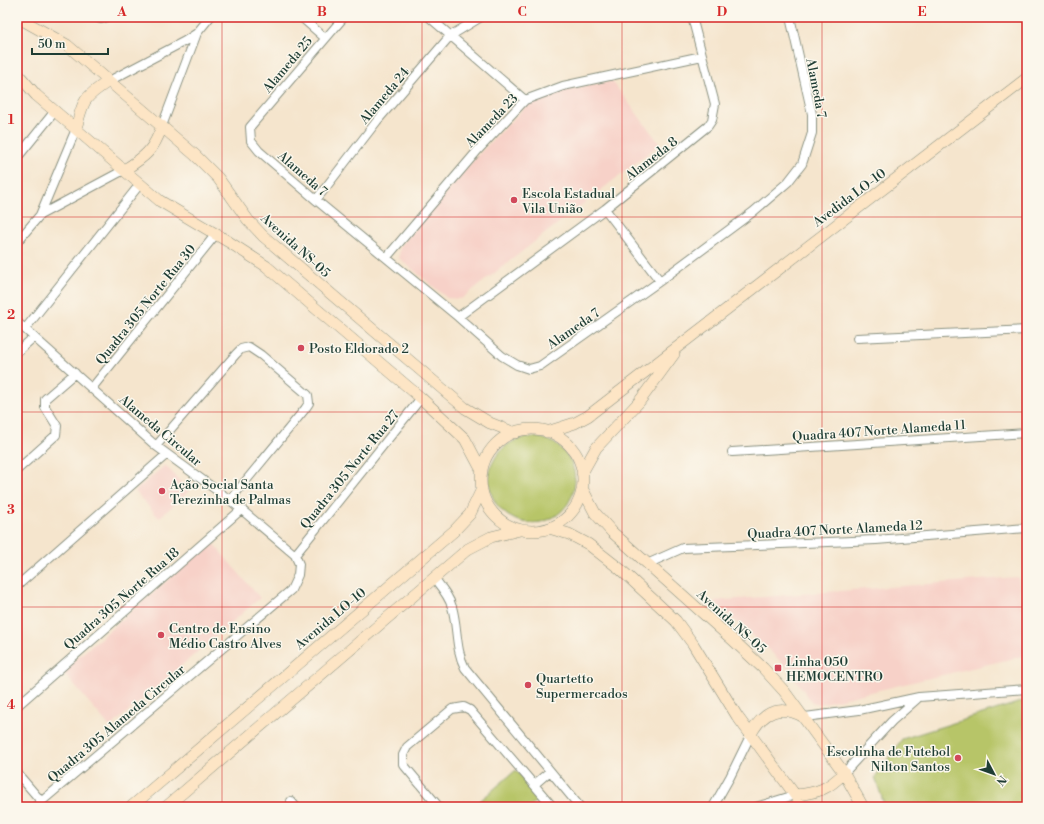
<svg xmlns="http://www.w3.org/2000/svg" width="1044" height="824" viewBox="0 0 1044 824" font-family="'Libre Bodoni',serif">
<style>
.built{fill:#f7d1c8}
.green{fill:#b7c567;stroke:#6b814e}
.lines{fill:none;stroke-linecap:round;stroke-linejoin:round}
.street-casing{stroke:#8a9180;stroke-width:10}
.secondary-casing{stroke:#8a9180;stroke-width:12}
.street{stroke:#fff;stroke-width:8}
.secondary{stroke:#fde5c5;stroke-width:11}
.grid{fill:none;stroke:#d62828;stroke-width:1;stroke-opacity:0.55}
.poi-dot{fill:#d1495b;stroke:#fbf7ec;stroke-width:1.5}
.labels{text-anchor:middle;stroke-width:3;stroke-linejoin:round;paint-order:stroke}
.street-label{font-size:13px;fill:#1f3d34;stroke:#fbf7ec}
.poi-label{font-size:13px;fill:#1f3d34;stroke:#fbf7ec;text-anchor:start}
.neatline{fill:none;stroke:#d62828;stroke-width:1.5}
.grid-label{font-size:13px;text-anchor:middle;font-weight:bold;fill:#d62828}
</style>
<rect width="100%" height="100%" fill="#fbf7ec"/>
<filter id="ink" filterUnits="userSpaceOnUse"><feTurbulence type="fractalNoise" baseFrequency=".025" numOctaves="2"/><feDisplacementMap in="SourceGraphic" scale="8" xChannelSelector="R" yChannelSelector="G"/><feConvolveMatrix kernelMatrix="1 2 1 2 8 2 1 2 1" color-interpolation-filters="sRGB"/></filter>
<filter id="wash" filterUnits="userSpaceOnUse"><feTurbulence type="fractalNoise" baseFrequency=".012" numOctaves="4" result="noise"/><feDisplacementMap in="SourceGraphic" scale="16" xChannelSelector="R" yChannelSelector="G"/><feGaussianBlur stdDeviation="0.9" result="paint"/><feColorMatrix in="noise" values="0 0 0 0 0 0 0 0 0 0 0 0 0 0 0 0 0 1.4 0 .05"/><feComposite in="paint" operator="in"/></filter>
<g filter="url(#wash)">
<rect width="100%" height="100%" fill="#f5e5cd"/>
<path class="built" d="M612 81 660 144 461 299 447 298 399 258 400 247 479 154 528 104 564 90Z
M165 465 189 491 159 518 135 491Z
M212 542 260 598 110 727 62 671Z
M1018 577 1027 655 820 704 812 702 787 668 772 653 713 601Z"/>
<path class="green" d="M489 480a43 43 0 1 1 86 0a43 43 0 1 1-86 0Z
M1027 700V807H885L875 777 902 739Z
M516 770 540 798 529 807H473Z"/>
</g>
<g filter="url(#ink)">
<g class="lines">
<defs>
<path id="street" d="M95 17 101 19 107 17
M301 17 325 38
M344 17 250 127 251 141 259 151 316 200 458 317 502 356 517 365 529 369 540 366 660 281 753 212 788 182 802 164 812 133V114L790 17
M429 17 525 100
M109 81 185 41 197 33 210 17
M162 126 197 33
M17 158 55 111
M316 200 377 121 450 36 481 17
M605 209 660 281
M40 215 124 170
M17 242 40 215 76 129
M387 257 478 150 525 100 563 86 702 56
M458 317 605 209 708 126 712 120 715 104 692 17
M17 322 156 446 230 500 295 555 299 564 298 575 291 590 35 807
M25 329 140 184
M857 338 1027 330
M17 352 34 337
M92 388 216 234
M156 446 236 354 241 349 249 347 261 355 308 395 309 403 305 409 230 500
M732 452 1027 433
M17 470 56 435 57 426 45 407V399L75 373
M295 555 421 398
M647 564 683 548 876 540 1027 528
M434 578C441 587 449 596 452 607 458 627 455 649 465 668L580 807
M17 586 167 454
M17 706 242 509
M805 717 859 710 919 697 1027 689
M17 773 41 801
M844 773 892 721 917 699
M535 784 550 771
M291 801 296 807
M439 807 403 764V755L407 747 452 709 464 707 470 710 553 807
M713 807 730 777 751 734
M756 807 795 795"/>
<path id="secondary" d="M17 17 67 45 195 155 218 178 248 220 263 236 465 408 490 423 515 433
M17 73 36 95 160 201 229 242 266 266 421 398 465 439 482 471
M76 129C83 100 84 97 109 81
M124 170C145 157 154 150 162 126
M481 480a51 51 0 1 1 102 0a51 51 0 1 1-102 0Z
M547 432 575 423 588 416 1027 78
M582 473 596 448 639 402 674 354
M582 488 595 513 612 532 734 641 763 668 784 691 844 773 863 807
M549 528 569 534 588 544 620 569 676 621 693 644 737 716 795 795 802 807
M751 734C763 711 781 704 804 717
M795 795C818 793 828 789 844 773
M131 807 454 531 470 514 482 489
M166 807 468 549 491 537 520 530"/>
</defs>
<use href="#street" class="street-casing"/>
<use href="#secondary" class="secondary-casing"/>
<use href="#street" class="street"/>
<use href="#secondary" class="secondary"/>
</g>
</g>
<path class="grid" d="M222 17V807M422 17V807M622 17V807M822 17V807M17 217H1027M17 412H1027M17 607H1027"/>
<g class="poi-dot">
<circle cx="514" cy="200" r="4"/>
<circle cx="301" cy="348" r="4"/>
<circle cx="162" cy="491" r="4"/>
<circle cx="161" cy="635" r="4"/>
<rect x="774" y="664" width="8" height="8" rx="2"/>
<circle cx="528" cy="685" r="4"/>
<circle cx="958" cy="758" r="4"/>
</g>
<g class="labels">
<g class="street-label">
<text transform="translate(287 64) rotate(-50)" y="5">Alameda 25</text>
<text transform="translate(817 88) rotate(79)" y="5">Alameda 7</text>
<text transform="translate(384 95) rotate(-50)" y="5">Alameda 24</text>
<text transform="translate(491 120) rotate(-46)" y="5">Alameda 23</text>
<text transform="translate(651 158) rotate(-38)" y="5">Alameda 8</text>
<text transform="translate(303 173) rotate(41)" y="5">Alameda 7</text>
<text transform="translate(849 197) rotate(-37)" y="5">Avedida LO-10</text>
<text transform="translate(296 245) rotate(42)" y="5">Avenida NS-05</text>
<text transform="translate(145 304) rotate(-51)" y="5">Quadra 305 Norte Rua 30</text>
<text transform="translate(573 328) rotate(-35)" y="5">Alameda 7</text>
<text transform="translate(161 430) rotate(40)" y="5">Alameda Circular</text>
<text transform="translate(879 430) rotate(-4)" y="5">Quadra 407 Norte Alameda 11</text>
<text transform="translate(349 469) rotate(-51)" y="5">Quadra 305 Norte Rua 27</text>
<text transform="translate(835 529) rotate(-3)" y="5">Quadra 407 Norte Alameda 12</text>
<text transform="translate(121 598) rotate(-41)" y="5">Quadra 305 Norte Rua 18</text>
<text transform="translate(330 618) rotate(-40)" y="5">Avenida LO-10</text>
<text transform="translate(732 621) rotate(42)" y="5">Avenida NS-05</text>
<text transform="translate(116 723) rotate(-40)" y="5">Quadra 305 Alameda Circular</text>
</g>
<g class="poi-label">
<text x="522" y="198">Escola Estadual<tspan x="522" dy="15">Vila União</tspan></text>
<text x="309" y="353">Posto Eldorado 2</text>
<text x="170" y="489">Ação Social Santa<tspan x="170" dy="15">Terezinha de Palmas</tspan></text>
<text x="169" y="633">Centro de Ensino<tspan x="169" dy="15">Médio Castro Alves</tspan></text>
<text x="786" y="666">Linha 050<tspan x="786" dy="15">HEMOCENTRO</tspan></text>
<text x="536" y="683">Quartetto<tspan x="536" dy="15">Supermercados</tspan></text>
<text x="950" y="756" text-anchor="end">Escolinha de Futebol<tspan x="950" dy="15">Nilton Santos</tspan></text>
</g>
</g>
<rect width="1044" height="824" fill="none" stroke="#fbf7ec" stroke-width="44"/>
<g transform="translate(994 774) rotate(131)" stroke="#fbf7ec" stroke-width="3" paint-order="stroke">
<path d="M0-3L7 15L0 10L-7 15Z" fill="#1f3d34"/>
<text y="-6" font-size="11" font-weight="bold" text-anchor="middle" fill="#1f3d34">N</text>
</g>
<path d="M32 48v6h76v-6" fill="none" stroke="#1f3d34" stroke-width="2"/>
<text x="38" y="48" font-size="12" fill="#1f3d34" stroke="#fbf7ec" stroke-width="3" paint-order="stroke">50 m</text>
<rect x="22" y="22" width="1000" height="780" class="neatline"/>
<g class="grid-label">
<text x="122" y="16">A</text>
<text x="322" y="16">B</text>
<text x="522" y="16">C</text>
<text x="722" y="16">D</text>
<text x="922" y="16">E</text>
<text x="11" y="124">1</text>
<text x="11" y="319">2</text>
<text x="11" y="514">3</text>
<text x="11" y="709">4</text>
</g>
</svg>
